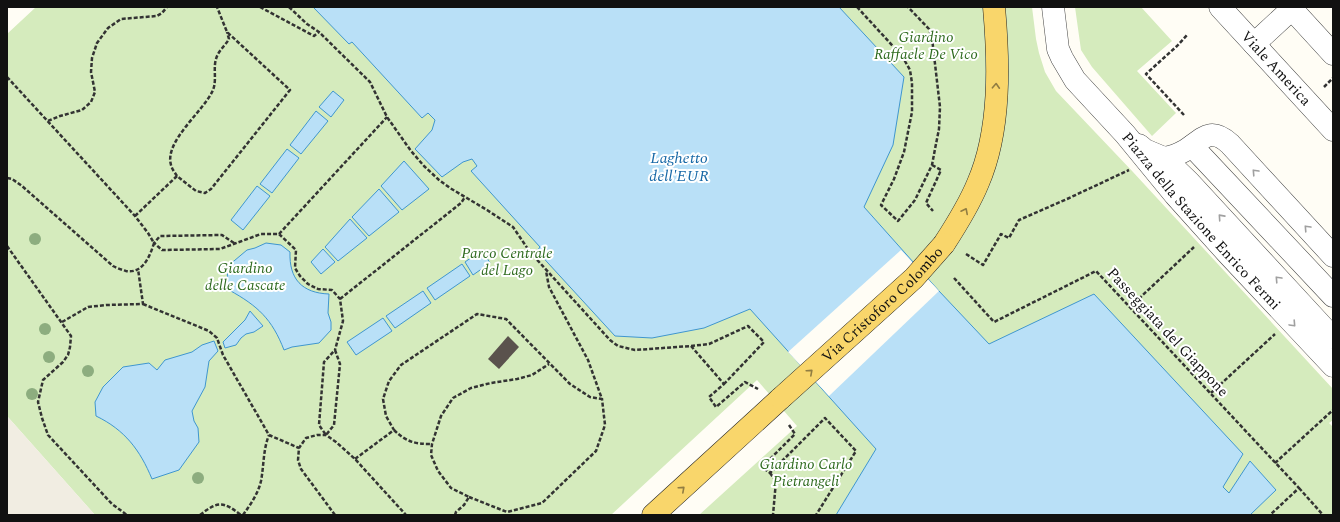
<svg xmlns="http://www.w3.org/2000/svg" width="1340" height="522" viewBox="0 0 1340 522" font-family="Spectral,serif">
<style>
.green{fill:#d5ebbd}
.plaza{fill:#f1ede2}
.water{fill:#b9e0f7;stroke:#3f96cf}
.pier{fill:#fffdf5}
.building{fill:#5a524d}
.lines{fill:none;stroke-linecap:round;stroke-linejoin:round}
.minor-casing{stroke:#444;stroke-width:23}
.major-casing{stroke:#222;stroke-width:23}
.path{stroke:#333;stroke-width:2.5;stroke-dasharray:4 2;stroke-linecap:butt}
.minor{stroke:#fff;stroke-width:22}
.major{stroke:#f9d66b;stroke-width:22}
.major-bridge-casing{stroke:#222;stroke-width:23;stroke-linecap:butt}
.major-bridge{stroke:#f9d66b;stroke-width:22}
.tree{fill:#8dad7f}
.oneway{stroke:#917d42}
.oneway2{stroke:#a0a0a0}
.labels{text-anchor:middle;stroke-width:4;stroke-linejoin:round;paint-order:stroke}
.park-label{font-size:15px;font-style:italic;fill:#2f6b1f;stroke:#fff}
.street-label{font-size:15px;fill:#111;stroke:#fff}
.water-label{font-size:16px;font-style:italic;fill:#1768a6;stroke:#fff}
</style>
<rect width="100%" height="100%" fill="#fffdf5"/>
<path class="green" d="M36 7H1032L1036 39 1039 53 1045 72 1056 91 1133 172 1333 389V420L1329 423 1333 427V515H699L797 426 757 380 611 515H95L7 416V34Z
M1075 7H1141L1172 41 1137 71 1176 113 1152 136 1092 67 1081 50Z"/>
<path class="plaza" d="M7 416 95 515H7Z"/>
<path class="water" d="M313 7H839L904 77 893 145 864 207 939 291 989 344 1094 294 1243 454 1223 487 1229 493 1250 461 1276 490 1250 515H836L876 449 750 309 704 328 652 338 615 336 537 251 540 247 471 171 477 166 472 159 463 162 442 177 415 149 432 130 435 120 428 113 422 118 352 42 349 44Z
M333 91 344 100 331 117 319 107Z
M316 111 328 121 301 154 290 145Z
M287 149 299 158 272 193 260 184Z
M404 161 429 189 402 210 381 186Z
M257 186 270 196 243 230 231 220Z
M379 189 399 212 369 236 352 217Z
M350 219 367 238 338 261 325 247Z
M266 243 281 245 290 252C289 279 302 293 329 294L328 313 331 322V330L319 343 292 347 284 350C272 319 258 306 229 290L227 281 228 266 247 250 255 248Z
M323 249 335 262 321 274 311 262Z
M482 250 490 263 473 275 465 262Z
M462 264 470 276 435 300 427 288Z
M423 291 431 303 395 328 386 316Z
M250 311 263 326 254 332 246 334 241 338 236 345 225 348 223 342 245 320Z
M383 318 392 331 356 355 347 342Z
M214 341 218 351 209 361 205 387 192 411 194 421 198 428 199 442 179 470 152 479C140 450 125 430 96 416L95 402 103 387 123 367 149 363 157 370 165 360 192 352 202 345Z"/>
<path class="pier" d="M901 250 939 291 829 396 788 352Z"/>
<path class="building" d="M508 336 519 347 499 369 488 359Z"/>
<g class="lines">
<defs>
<g id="minor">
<path id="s1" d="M1053 7 1058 49 1062 58 1075 80 1125 134 1175 195 1228 254 1333 366"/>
<path id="s2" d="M1220 7 1333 130"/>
<path d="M1290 7 1333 54"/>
<path d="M1254 44 1294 7"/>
<path d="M1139 145 1145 150 1164 158C1172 157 1179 154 1186 150 1203 139 1210 126 1230 144L1333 256"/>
<path d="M1192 146 1333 296"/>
<path d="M1164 158 1189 182 1333 338"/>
</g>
<path id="major" d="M944 244C957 224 969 205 978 183 1001 130 999 63 994 7
M653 515 781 398"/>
</defs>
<use href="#minor" class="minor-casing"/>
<use href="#major" class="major-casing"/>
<path class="path" d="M260 7 314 36 319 32
M289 7 307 24 319 32 370 82 387 117 411 151 424 166 439 180 450 188 487 210 513 227 530 252 610 340 618 346 635 350 691 346 709 344 748 326 764 342 724 384
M857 7 902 56 910 70 912 83V112L904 152 894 179 881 205 898 221 915 200 932 165 935 149 939 129 940 107 932 38 929 29 908 7
M7 77 135 216 148 233 154 243C150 256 143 274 126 271 122 270 117 268 113 266L22 186 12 179 7 178
M1324 87 1333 78
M1184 115 1146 74 1177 46 1188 34
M48 121 60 116 82 110 91 102 95 92 91 72 92 58 97 43 108 28 121 19 157 16 162 13 167 7
M932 165 941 170 926 203 933 211
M177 176C175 173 172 169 171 165 164 141 204 111 213 90 217 80 213 69 216 59 218 51 225 46 229 39L227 32
M135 216 177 176 196 191 205 193 211 189 290 90 227 32 217 7
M279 234 387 117
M234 243 222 235 160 236 154 243 162 250 220 249 261 234H279L296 250 295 268 300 276 308 284 318 289 332 290 340 299 343 321 335 350
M7 246 71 336 70 347 68 355 63 362 43 380 38 402 42 418 48 435 112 504 127 515
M966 254 983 265 1001 234 1009 238 1019 220 1067 199 1129 170
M954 278 994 322 1096 271 1299 488 1270 515
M340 299 461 203 465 197
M143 304 209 331 217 338 223 355 269 435 299 448
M1130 307 1194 247
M62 322 88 307 106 305 143 304 138 269
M691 346 724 384 709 397 716 407 745 382 758 389
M335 350 340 364 334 425 326 435 319 425 324 362Z
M1211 393 1275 334
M789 425 795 434 762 467 770 473 825 418 856 451 816 515
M394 430C406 442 415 444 432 444
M355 459 394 430 386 416 383 399 389 381 401 365 477 314 506 319 570 384 590 397 602 399 588 360 549 287 546 271
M1275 463 1333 410
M770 473 776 481 773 515
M1299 488 1323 515
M469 497 507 512 542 503 596 451 605 425 602 399
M200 515C218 501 223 501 241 515
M243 515C250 505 258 494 261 481 264 465 263 450 269 435
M335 515 301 469 298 460 299 448 306 438 317 435H326L336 442 355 459 406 515
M455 515 456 512 464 505 469 497 451 488 438 471 431 455 432 444 441 416 453 398 471 388 491 383 517 379 532 375 549 364"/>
<use href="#minor" class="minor"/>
<use href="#major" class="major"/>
<defs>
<g id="major-bridge">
<path id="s3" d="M781 398 914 278 944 244"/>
</g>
</defs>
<use href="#major-bridge" class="major-bridge-casing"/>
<use href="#major-bridge" class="major-bridge"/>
</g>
<g class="tree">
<circle cx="35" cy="239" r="6"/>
<circle cx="45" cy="329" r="6"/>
<circle cx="49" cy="357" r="6"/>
<circle cx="88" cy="371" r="6"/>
<circle cx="32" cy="394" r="6"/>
<circle cx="198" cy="478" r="6"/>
</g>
<defs><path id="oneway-chevron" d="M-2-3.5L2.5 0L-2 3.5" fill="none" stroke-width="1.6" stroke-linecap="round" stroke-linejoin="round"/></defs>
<g class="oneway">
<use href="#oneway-chevron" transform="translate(996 86) rotate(-87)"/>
<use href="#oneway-chevron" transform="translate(965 211) rotate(-63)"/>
<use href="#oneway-chevron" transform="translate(810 372) rotate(-42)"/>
<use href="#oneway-chevron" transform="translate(682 489) rotate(-42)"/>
</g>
<g class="oneway2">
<use href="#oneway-chevron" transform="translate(1255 172) rotate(-133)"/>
<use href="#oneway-chevron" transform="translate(1221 217) rotate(-132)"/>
<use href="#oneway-chevron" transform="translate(1307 228) rotate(-133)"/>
<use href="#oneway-chevron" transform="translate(1278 279) rotate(-133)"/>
<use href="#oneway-chevron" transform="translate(1293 324) rotate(47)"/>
</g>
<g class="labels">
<g class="park-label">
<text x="926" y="42">Giardino<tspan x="926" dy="17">Raffaele De Vico</tspan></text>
<text x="507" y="258">Parco Centrale<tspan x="507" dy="17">del Lago</tspan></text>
<text x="245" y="273">Giardino<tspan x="245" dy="17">delle Cascate</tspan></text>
<text x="806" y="469">Giardino Carlo<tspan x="806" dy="17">Pietrangeli</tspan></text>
</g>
<g class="street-label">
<text dy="5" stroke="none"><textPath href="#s2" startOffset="83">Viale America</textPath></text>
<text dy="5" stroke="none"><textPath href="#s1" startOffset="267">Piazza della Stazione Enrico Fermi</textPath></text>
<text dy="5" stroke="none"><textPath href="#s3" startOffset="138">Via Cristoforo Colombo</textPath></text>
<text transform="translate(1168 332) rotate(47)" y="5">Passeggiata del Giappone</text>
</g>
<g class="water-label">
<text x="679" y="163">Laghetto<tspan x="679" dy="18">dell'EUR</tspan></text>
</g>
</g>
<rect width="1340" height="522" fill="none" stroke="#111111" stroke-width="16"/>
</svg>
